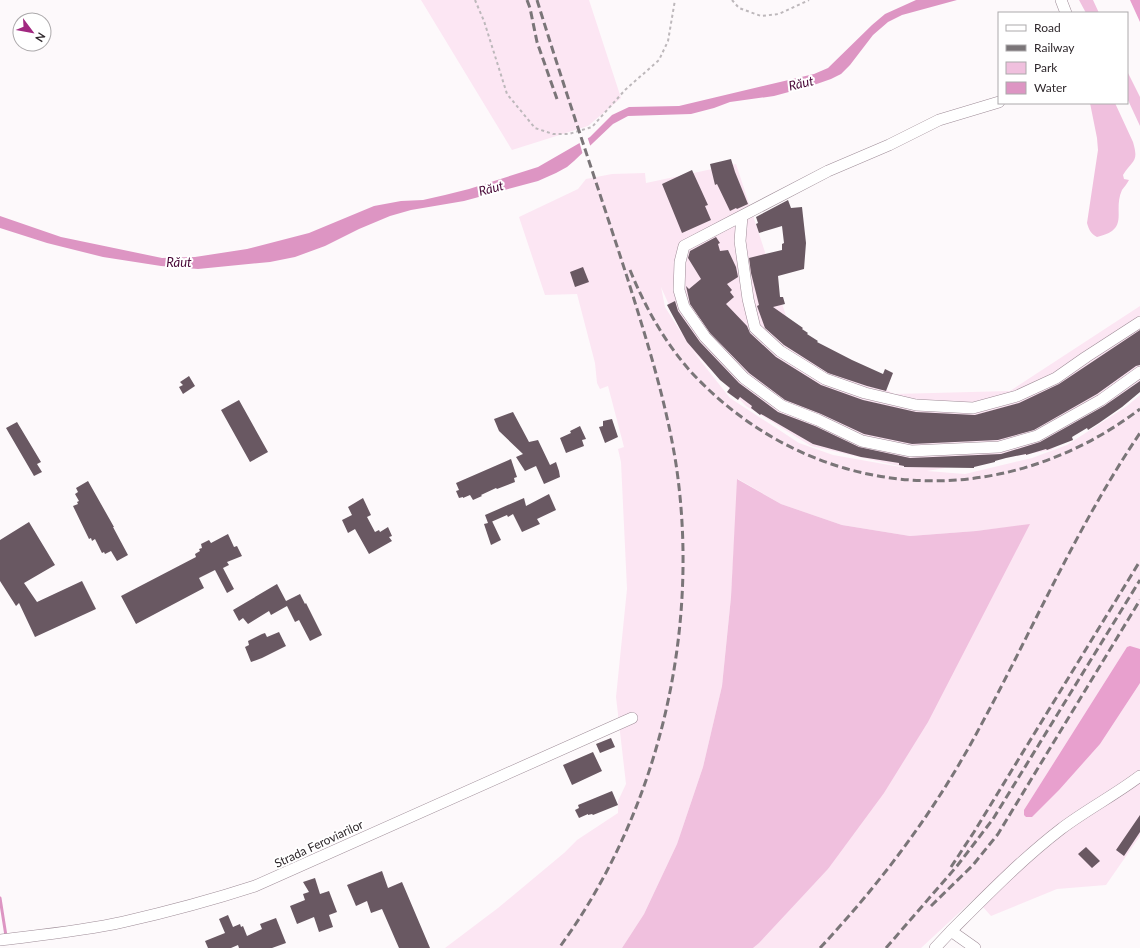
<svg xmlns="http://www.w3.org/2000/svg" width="1140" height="948" viewBox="0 0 1140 948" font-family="Lato,sans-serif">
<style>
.built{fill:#fce6f3;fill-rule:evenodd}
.green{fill:#f0c0de}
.forest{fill:#e8a0ce}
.water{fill:#dd95c3}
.pier{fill:#fdf9fb}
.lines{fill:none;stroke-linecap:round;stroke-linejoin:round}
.stream{stroke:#dd95c3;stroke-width:3}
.building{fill:#695862}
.minor-casing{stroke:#9e8c97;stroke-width:12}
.path{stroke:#bdb8bb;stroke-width:2;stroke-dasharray:3 3;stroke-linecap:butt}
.minor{stroke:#fff;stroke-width:11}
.rail{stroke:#7a7578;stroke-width:3;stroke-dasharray:8 4;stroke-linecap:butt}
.labels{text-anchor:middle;stroke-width:4;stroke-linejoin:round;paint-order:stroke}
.street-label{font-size:12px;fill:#2f282c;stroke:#fff}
.water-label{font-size:13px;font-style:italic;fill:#4b0c3a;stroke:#fff}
</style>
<rect width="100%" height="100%" fill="#fdf9fb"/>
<path class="built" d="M421 0H589L621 98 588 126 512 150Z
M736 164 793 337 894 394 1010 391 1140 306V389L1051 450 927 471 965 474 1032 458 1067 445 1127 406 1140 395V836L1106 885 1057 889 991 916 975 898 921 948H753L828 869 1029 525 976 531 910 536 842 525 781 504 738 479 731 597 722 686 703 767 677 844 644 914 622 948H445L498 908 564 853 577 840 618 813V801L626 784 616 697 627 589 621 462 618 449 624 447 608 386 600 389 597 383 595 363 577 294 545 295 519 217 578 189 586 179 612 174 645 173 646 183ZM661 287 682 334 665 307ZM692 350 746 406 811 446 912 469 833 455 799 443 730 398Z"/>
<path class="green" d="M1079 0H1093L1099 13H1086Z
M1127 71 1140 97V126L1127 98Z
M1090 103H1115L1133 142C1139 163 1133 159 1123 175L1124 179 1129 180C1127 184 1124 187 1122 190 1112 212 1131 229 1097 237 1091 234 1089 230 1087 223L1098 150 1097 138Z
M737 479 781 504 842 525 910 536 976 531 1030 524 928 722 884 793 828 869 759 943 753 948H622L644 914 677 844 703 767 722 686 731 597Z"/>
<path class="forest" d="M1130 0H1140V22Z
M1130 646 1140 649V683L1100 744 1059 790 1032 817H1026L1024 815V810L1127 647Z"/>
<path class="water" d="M916 0H957L902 15 888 22 873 35 850 65 841 74 831 79 811 86 774 96 730 102 714 108 691 114 628 116 613 124 574 161 567 167 556 173 538 181 464 201 411 210 390 216 359 229 325 246 295 257 270 262 198 269 161 266 103 257 47 243 0 228V216L61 237 162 258 195 257 247 249 309 233 374 206 401 201 423 200 445 195 469 189 538 167 590 137 612 115 629 107 679 106 814 74 828 68 872 25 885 14Z"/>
<path class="pier" d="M587 136 591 148 583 155 579 141Z"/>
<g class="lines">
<path class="stream" d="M0 898 6 936"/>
</g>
<path class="building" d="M731 159 735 172 748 204 737 209 736 208 730 211 717 184 715 185 710 164Z
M692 170 708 205 705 206 711 220 682 233 662 184Z
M788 200 791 208 802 207 806 243 804 269 778 276 780 297H783L785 304 773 307 803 328 802 329 808 333 807 334 818 341 817 342 852 360 883 374 885 369 893 373 886 391 867 386 828 373 784 345 765 328 757 306 759 305 751 273 749 258 782 250V244L784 243 782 226 759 233 756 224 758 223 756 217Z
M716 237 720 243 718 244 720 251 728 250 736 267 738 277 727 284 732 290 730 292 734 297 726 304 747 326 750 333 776 357 821 385 863 400 916 412 975 415 1019 403 1059 384 1140 330V365L1136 366 1097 394 1034 430 998 440 912 444 864 434 821 414 785 400 749 373 710 333 690 304 686 286 689 289 701 279 688 258 690 251Z
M583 267 589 282 575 287 570 272Z
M675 301 678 311 700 342 739 383 778 412 815 426 859 447 910 458 1001 454 1040 442 1104 406 1140 381V392L1122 407 1099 423 1088 430 1087 428 1072 437 1073 440 1047 450 1046 449 1026 455V454L1006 458 995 461V462L974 467V468L904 467V466L899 465V463L861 457 813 444 761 414 760 415 751 408 752 406 740 397 738 400 727 392 730 388 720 380 687 342 667 305Z
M189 376 195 386 183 394 179 387 183 385 180 382Z
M239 400 268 452 250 462 221 410Z
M513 412 529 442 538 440 550 465 556 462 559 471 560 477 544 484 536 466 525 471 516 457 523 454 499 431 494 419Z
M612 419 618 437 605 443 599 427 603 426V421Z
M17 422 41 462 37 464 42 472 34 476 6 428Z
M580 426 586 439 582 440 584 446 566 453 560 438 571 433 570 431Z
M511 459 517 477 514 478 515 482 497 489 496 488 481 495 482 496 473 500 470 495 463 498V497L459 498 456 491 459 490 456 483Z
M88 481 114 527H113L128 555 117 561 111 551 105 554 104 552 102 553 95 539 92 541 91 538 89 539 73 506 78 504 77 502 79 501 75 494 78 492 76 488Z
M549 494 556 510 537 519 540 524 522 532 513 514 508 517 507 515 491 522 492 521 501 540 491 545 484 524 488 523 485 515 524 498 526 506Z
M363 498 371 515 367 517 375 532 379 530 380 532 388 527 392 536 389 537 392 541 369 554 355 529 348 533 342 520 352 515 348 507Z
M29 522 55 565 24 583 37 602 82 581 96 609 35 637 19 603 16 606 0 581V540Z
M228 534 234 547 237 546 242 556 227 562 229 565 223 568 234 589 227 593 215 570 199 578 204 588 136 624 121 596 196 557 195 554 200 551 199 549 202 548 201 544 209 540 211 543Z
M277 584 286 601 300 594 305 604 306 603 322 635 310 641 299 620 295 622 287 606 271 615 269 611 248 624 243 618 239 621 233 610Z
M279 632 286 646 262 658 251 662 245 647 249 645 248 641 262 634 265 633 267 637Z
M611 738 615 747 600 753 596 744Z
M593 752 602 771 572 785 563 765Z
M612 791 618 805 593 815 592 814 588 815V814L579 818 575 810 579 808 578 805Z
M1140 815V832L1124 856 1116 850Z
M1086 847 1100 861 1092 868 1078 854Z
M382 871 388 888 402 882 430 948H399L382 909 371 913 367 901 356 906 347 885Z
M315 878 320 894 329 891 337 912 329 915 333 927 319 932 314 917 297 924 290 906 305 900 303 894 309 892 303 882Z
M228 915 233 927 240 924 241 927 243 926 247 936 262 929 260 924 276 918 286 943 272 948H239L238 945 231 948H208L205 941 225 933 219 919Z"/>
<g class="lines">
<defs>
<path id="minor" d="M1061 0 1066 13
M999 102 939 120 889 145 828 171 684 246 680 262 679 290 684 307 705 337 744 378 782 406 818 420 862 441 911 451 999 447 1037 436 1101 400 1140 372
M742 216 740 241 748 299 755 328 780 351 825 379 865 393 916 405 973 408 1017 396 1056 378 1086 357 1140 322
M951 931C986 896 1022 859 1061 829 1086 810 1115 795 1140 776
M0 940C41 935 83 931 123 922 167 912 212 900 255 886L632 718
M935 948 951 931 975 948"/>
</defs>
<use href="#minor" class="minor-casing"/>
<path class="path" d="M475 0 484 21 507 94 535 128 553 134H569L592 127 625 90 659 60 668 41 675 0
M732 0 739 8 761 16 779 14 809 0"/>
<use href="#minor" class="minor"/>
<path class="rail" d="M527 0 530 8 537 42 557 99
M537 0C566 94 598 187 628 280 647 341 666 401 676 464 701 631 659 811 559 948
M630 270C645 307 665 343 692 373 814 503 999 516 1140 409
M951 867 974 832 1140 561
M931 906 973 865 998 834 1140 600
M820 948C877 887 928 820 969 747 1027 643 1073 532 1140 433
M886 948 957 866 993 819 1140 580"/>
</g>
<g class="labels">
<g class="street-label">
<text transform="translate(319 844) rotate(-25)" y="4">Strada Feroviarilor</text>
</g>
<g class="water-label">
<text transform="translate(801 83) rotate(-13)" y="5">Răut</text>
<text transform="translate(491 188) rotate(-15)" y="5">Răut</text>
<text x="179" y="267">Răut</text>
</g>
</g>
<rect x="998" y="12" width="130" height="92" fill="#ffffff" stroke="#aca9ab"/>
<rect x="1006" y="25" width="20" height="6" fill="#ffffff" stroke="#aca9ab"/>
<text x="1034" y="32" font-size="12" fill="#2f282c">Road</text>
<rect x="1006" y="45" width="20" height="6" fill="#7a7578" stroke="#aca9ab"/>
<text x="1034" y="52" font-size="12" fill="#2f282c">Railway</text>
<rect x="1006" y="62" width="20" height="12" fill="#f0c0de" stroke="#aca9ab"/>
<text x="1034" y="72" font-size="12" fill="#2f282c">Park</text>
<rect x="1006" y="82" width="20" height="12" fill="#dd95c3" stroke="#aca9ab"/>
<text x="1034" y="92" font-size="12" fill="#2f282c">Water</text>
<g transform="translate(32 32) rotate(122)"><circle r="19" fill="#ffffff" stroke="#aca9ab"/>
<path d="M0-3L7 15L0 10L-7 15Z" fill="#a12880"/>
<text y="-6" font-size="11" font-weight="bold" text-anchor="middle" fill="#2f282c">N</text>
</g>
</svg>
